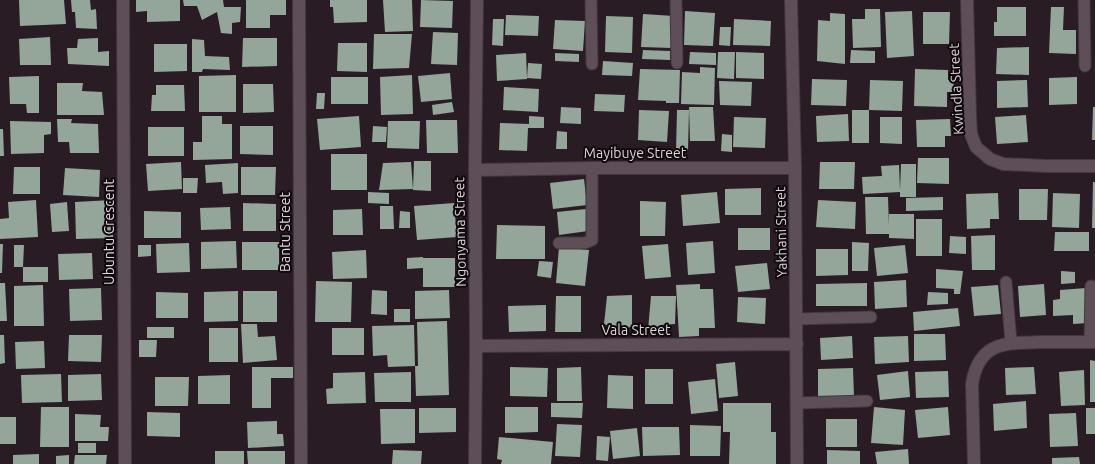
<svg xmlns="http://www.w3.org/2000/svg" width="1095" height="464" viewBox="0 0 1095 464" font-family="Ubuntu,sans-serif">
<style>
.building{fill:#94a59a}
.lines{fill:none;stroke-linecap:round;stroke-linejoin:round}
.service-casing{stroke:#43383f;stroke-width:13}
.minor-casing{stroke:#43383f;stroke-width:14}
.service{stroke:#5e4e58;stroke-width:11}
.minor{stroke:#5e4e58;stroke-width:12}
.labels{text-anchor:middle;stroke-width:4;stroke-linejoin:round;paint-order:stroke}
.street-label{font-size:14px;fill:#ded4da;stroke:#0f090d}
</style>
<rect width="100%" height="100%" fill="#2a1c25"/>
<path class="building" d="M19 0H64L66 24 20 26Z
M71 0H90L91 10 96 9 97 29 76 28 75 12H72Z
M136 0H180V21L147 22V11L136 12Z
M183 0H223L224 7H241L240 22 232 23V34L221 33 217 12 202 20 197 6H184Z
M246 0H286V15H270V28H246Z
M330 0H367V22L334 23 333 7H330Z
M383 0H412L413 31 385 32Z
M421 0 453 1 452 28 420 27Z
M997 7H1026V36H994V22H997Z
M1051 7H1064L1063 30H1076V54L1049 53Z
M865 9H880L881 47 853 48 852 19H865Z
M685 11 715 13 713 46 684 45Z
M912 11 914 56 887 58 885 12Z
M923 12H950L949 44H923Z
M830 13 845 14V64L817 61 818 20 830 21Z
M643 14 674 16 672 48 641 47Z
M506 15 539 16 538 36 505 35Z
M606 16 633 17 632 53 605 52Z
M493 19H504L503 46 492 45Z
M734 19 771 21 770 46 733 45Z
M555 20 585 21 583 51 553 49Z
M720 27H731L730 46 719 45Z
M433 32 458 33 457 65 431 64Z
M374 34H412L409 68 373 69Z
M50 37 51 65H20L19 39Z
M98 38V52L109 51V66L68 64 67 48H77L78 39Z
M243 38H277V66L242 67Z
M192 39 204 40 205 56 229 57 230 70 203 69 202 72H192Z
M338 43H367V72L337 71Z
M154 44H187V71L154 72Z
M1029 47V75L996 74 997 48Z
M643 50 670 51V60L642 59Z
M851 50 875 51V63H850Z
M690 52 716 53V65L689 64Z
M718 52H735L734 79 717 78Z
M736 52 764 53V79L736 78Z
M526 53 527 79 497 81 496 55Z
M555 53 579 54V62L555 61Z
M603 61 633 63 632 76 602 75Z
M528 63 542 64 541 79 527 78Z
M700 67 715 68 714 105 681 104 682 72 700 73Z
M640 69 680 70 679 103H666V101L638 100Z
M915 69 948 70V80H954L953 92H947V107L914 106Z
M450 73 452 99 421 102 418 76Z
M236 75V112H199V76Z
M412 75 413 114 381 115 380 77Z
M39 76V113H27L26 104H10L9 77Z
M331 77H368V104H331Z
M1077 77V104L1049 105V78Z
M812 79 847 80 846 106 811 105Z
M870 80 903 81 902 111 869 110Z
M1027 80 1028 107 997 108V81Z
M719 81 752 82 751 106 720 105Z
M57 83H83L82 91 102 92 104 115H57Z
M243 84H273L274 112 243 113Z
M156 85H184L185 111H151L152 95H156Z
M504 87 539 89 538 112 503 110Z
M317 93H325L324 109H316Z
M595 94 625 95 624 112 594 111Z
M452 102 454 112 433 115 432 105Z
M561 107 581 108V124L560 123Z
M689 107H713L715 141H690Z
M1093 107H1095V140H1092Z
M639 110 669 111 667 142 638 140Z
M677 110H689L688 151H676Z
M852 110H869V143H852Z
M848 114 849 141 817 142 816 116Z
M1026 115 1028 142 997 144 995 117Z
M202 116H222V124H232V159L193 160V142H202Z
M359 116 361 147 320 150 317 119Z
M529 116 544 117V128H528L527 151 499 150 500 123 529 124Z
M734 117 766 118 765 148 733 147Z
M880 117H902V144L880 143Z
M57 119H72L71 123 98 124 99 153H70L69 142H58Z
M950 119 951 136H945V147H917L916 120Z
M426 120H457L458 153H427Z
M10 121 51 122V134L44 135V153L11 154Z
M388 121H420L419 149 387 148Z
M240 126H273V155L240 154Z
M373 126 387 127 386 142H372Z
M148 127H184V156H148Z
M0 129H3L4 156H0Z
M557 131 567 132V149H556Z
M722 134 732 135V152L721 151Z
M331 154H367V190H331Z
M918 158H949V184L917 183Z
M414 161H431V191L413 190Z
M181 162 182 189 148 191 146 164Z
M411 162 413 189 379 190 383 163Z
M820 162H855L854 189H819Z
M238 163V193L223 194 222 182 206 183 205 165Z
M901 164H916V197H900V192L863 194 862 177 882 176 881 166 899 165 900 190Z
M14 167H40V194H13Z
M241 167H276L275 195H241Z
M65 168 100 170 99 197 63 195Z
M183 178H198L197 193H183Z
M584 179 587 205 553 209 550 183Z
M1093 182H1095V228H1092Z
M761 188V215H725V189Z
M1019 189H1048L1047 220H1019Z
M368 192 389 193V204L368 203Z
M717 192 720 223 683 226 681 195Z
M998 193 999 219H990V228L967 229 966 194Z
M1053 193 1080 194 1079 228 1052 227Z
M865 197H888L889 226V214H914V239L889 238V234H866Z
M943 197V210L906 211V198Z
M36 200 38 237 0 239V219L9 218 8 202Z
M112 200 113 238 76 239 75 202Z
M818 200 856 202 855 229 816 227Z
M640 201 666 202 665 236H640Z
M67 202 69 231 52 232 50 204Z
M243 203 276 204V231H243Z
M454 203 457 237 417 240 414 206Z
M380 206H393L394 229H380Z
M230 207 231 229 201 230 200 208Z
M362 209 363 235H333V210Z
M586 209 588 231 559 235 557 212Z
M144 211 181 212V238H144Z
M400 211 410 212V228H399Z
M916 219H942V256H916Z
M497 225 545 226V259H496Z
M738 228H770V250H738Z
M1055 232H1089V251H1054Z
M995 235V270H972L971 236Z
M950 236 966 237V254L949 253Z
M236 241 237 268 201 269V242Z
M713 241 715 273 688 275 686 243Z
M242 242H279V270H242Z
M852 242 869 243 868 271H852Z
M189 243 190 272 157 273 156 244Z
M0 244H3L2 273H0Z
M668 244 671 277 645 279 642 246Z
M14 245H24L23 267H14Z
M138 245H151V256L138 257Z
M905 245 908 273 877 276 874 248Z
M559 247 589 250 585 286 556 283Z
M816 249H848V275L816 276Z
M366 250 367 278 333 279 332 252Z
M92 253 93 279 59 280 58 254Z
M423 257V265V258H455V287H423V268L407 269V258Z
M539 261 553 262 551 278 537 276Z
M767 263 770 289 738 292 735 266Z
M23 267H48V282H23Z
M936 269 963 271 960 294H954V289L936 288Z
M1061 271 1075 272V283L1061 284Z
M906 280 907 307 875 309 874 282Z
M316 281 352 282 351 322H315Z
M0 283H5L7 321H0Z
M867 283V306H816V284Z
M700 284V289H713L715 328H699V336L679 337 676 285Z
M1044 284 1046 315 1020 317 1018 286Z
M43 285 44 326H14V286Z
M998 285 1001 314 974 316 971 287Z
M101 288 102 320 70 321 69 289Z
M1086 288 1088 323 1073 324V315L1053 316V300L1060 299V290Z
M372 290 387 291V315L371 314Z
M449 290 450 318 415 319V291Z
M238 291V321L204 322V292Z
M243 291H277V322H243Z
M156 292 188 293V318H156Z
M928 292 948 293V304L927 305Z
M632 295V327L617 329 604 324 607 296Z
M556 296H581V332H555Z
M651 296H676L675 324 660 325V330H648Z
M738 297 766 298 765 324 737 322Z
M546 305V331L509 332 508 306Z
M958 308 960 326 914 331 913 312Z
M394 309H410V322H394Z
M447 321 449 395 416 396 415 366H418L417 322Z
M241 324H257L258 337 275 336 277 360 243 363Z
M414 325 415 366 388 367 387 355 373 356 372 326Z
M147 327H174V338H147Z
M209 328H238V362H209Z
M332 328H364V355H332Z
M914 334H945L946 360 914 361Z
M0 335H4L5 363 0 364Z
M69 335H102L101 362 68 361Z
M852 336 853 358 821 360 820 338Z
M908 336 909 362 875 364 874 337Z
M139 340H157L156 357H139Z
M44 341 45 368 16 369 15 342Z
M1090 360 1095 361V402H1090Z
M735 362 738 396 719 398 716 364Z
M252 367H293V378H271V408H252Z
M510 367 548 368 547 397 510 396Z
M581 367 582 401H557V368Z
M1034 367 1036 394 1006 395 1005 368Z
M853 368 854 396H818V369Z
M645 369H673V404H645Z
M1084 370 1085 405 1061 406 1059 372Z
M908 371 910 397 880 400 877 375Z
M948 371 949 397 916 398 915 372Z
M365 372 366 403 327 404 326 389 333 388V373Z
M411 372V402H375L374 373Z
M61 374 62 402 22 403 21 375Z
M101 374 102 400 68 401V375Z
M230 375V404H198V376Z
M608 375 633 376V409L607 408Z
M155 377H189L188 406H155Z
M715 379 718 411 691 414 688 382Z
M1026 401 1027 428 994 431 993 404Z
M551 403H583L582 418 551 417Z
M723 403H771V432H776V464H729L730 432H723Z
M41 407H69V447H40Z
M505 407H538V432L505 433Z
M874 407 905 410 903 445 871 443Z
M948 407 950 435 918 438 915 410Z
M419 408H456V432L419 433Z
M1086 408H1095V434H1086Z
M380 409H415V443L381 444Z
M147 412 180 413V437L147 436Z
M1076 413 1078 446 1050 447 1049 414Z
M75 414 101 415 100 427H109L108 441H75Z
M0 417H16V444H0Z
M826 419H857V447H826Z
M277 421V434H283L284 446 248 448 247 422Z
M557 424 582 425 580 457 555 456Z
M690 425 721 426 720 456H690Z
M642 427H679L680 455 643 456Z
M637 428 640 456 613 459 610 431Z
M597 436 610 437 608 461 596 460Z
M499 437 553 442 551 464H501L502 460 497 459Z
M78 443H96V453H78Z
M908 449 909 464H877L875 452Z
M393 450 422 451 421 464H392Z
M827 450 860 451V464H827Z
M215 451H244V464H215Z
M247 451H285V464H248Z
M39 454V464H13V455Z
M69 455V464H56V456Z
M75 455H107L106 464H74Z
M1079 457 1080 464H1052V458Z"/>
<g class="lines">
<defs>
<path id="service" d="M591 0 592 64
M676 0 677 63
M1084 0 1085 66
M559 243H585L592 240V168
M1006 282 1011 342
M796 319 871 317
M1090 342 1091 286
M797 403 867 401"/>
<path id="minor" d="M123 0 125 464
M299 0 301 464
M791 0 795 168 797 464
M967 0 970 116 971 134 976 147 990 159 1003 164 1046 166H1095
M475 170 592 168H795
M476 346 797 344
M475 464 476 346 475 170 477 0
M974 464 972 384C979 341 1006 343 1042 342 1060 342 1077 342 1095 342"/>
</defs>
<use href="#service" class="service-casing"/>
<use href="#minor" class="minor-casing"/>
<use href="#service" class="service"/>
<use href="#minor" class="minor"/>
</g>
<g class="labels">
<g class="street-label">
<text transform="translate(956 89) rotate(-93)" y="5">Kwindla Street</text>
<text x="635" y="158">Mayibuye Street</text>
<text transform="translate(109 232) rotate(-90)" y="5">Ubuntu Crescent</text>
<text transform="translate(285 232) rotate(-90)" y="5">Bantu Street</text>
<text transform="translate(460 232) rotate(-91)" y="5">Ngonyama Street</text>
<text transform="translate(781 232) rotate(-91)" y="5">Yakhani Street</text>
<text x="636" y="335">Vala Street</text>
</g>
</g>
</svg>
